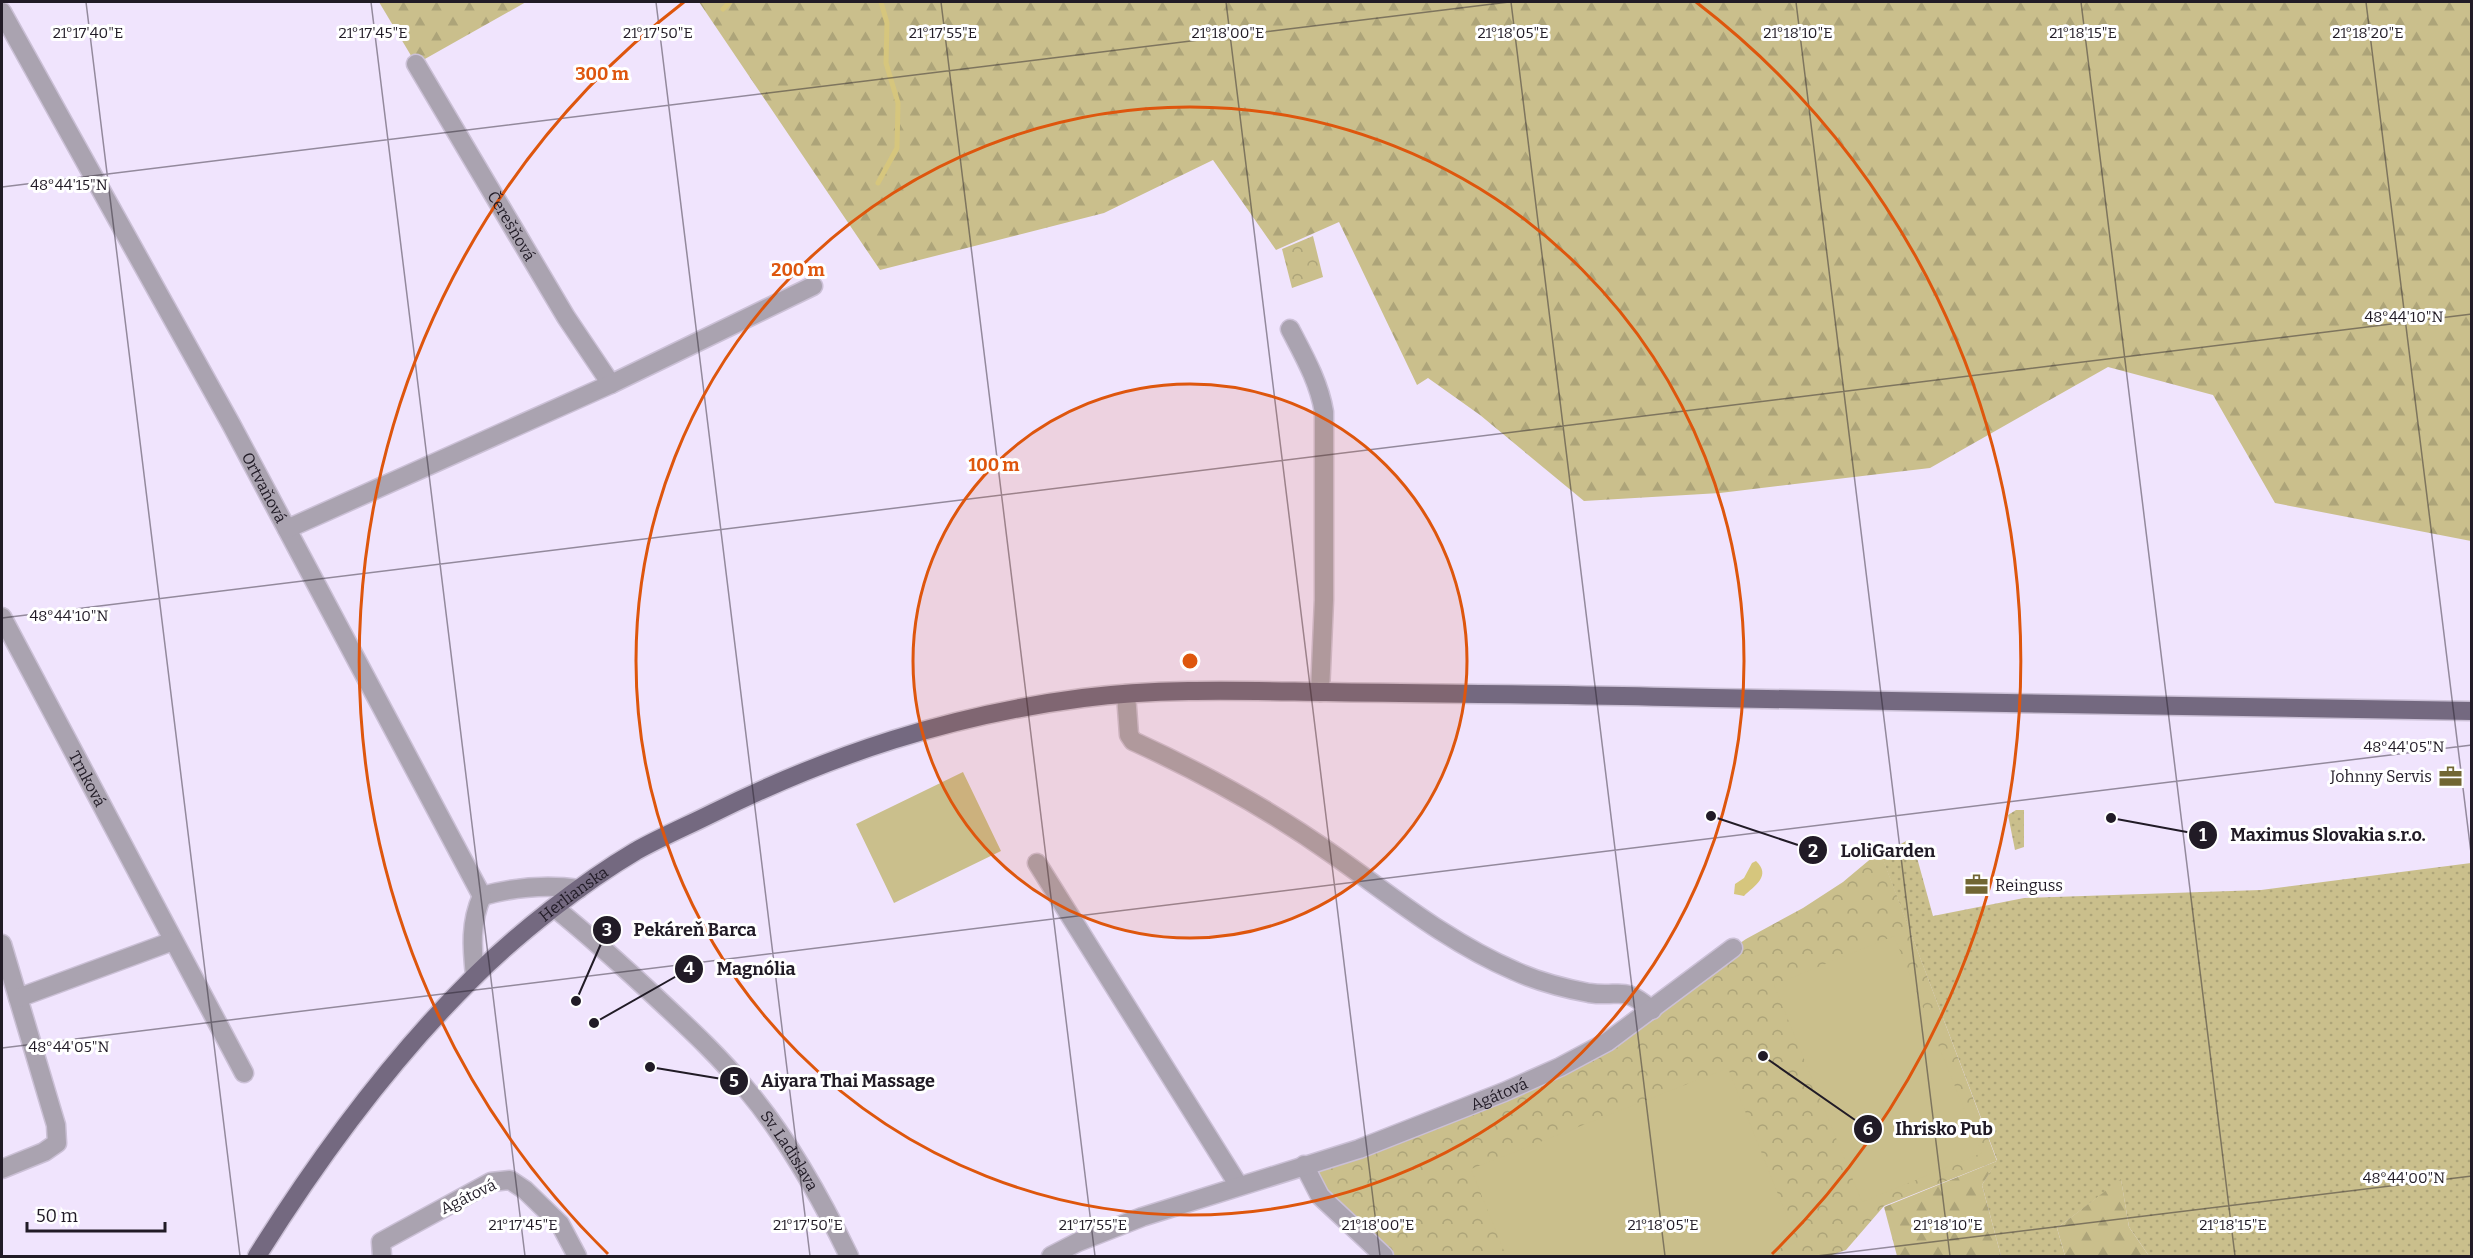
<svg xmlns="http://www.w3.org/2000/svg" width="2473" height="1258" viewBox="0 0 2473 1258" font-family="Bitter,serif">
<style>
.grass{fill:url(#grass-dots)}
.forest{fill:url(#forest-firs)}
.park{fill:url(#park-crowns)}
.garden{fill:#cabf8c}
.water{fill:#d6c67d}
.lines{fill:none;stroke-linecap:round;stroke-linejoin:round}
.stream{stroke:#d6c67d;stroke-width:5}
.minor-casing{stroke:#cbc0d6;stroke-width:21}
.major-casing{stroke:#cbc0d6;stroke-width:21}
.minor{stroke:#aaa3b0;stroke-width:18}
.major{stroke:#746980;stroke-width:18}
.ticks{fill:none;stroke:#211b26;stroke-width:1.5;stroke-opacity:0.45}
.ring{fill:none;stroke:#de560d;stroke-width:3}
.labels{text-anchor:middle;stroke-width:6;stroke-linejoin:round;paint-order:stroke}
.street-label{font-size:16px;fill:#211b26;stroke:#fff}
.poi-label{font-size:16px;fill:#211b26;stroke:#fff;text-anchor:end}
.ticks-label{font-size:15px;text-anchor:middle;fill:#211b26;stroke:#fff;stroke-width:6;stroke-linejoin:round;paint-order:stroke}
.centre{fill:#de560d;stroke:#fff;stroke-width:3}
.ring-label{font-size:18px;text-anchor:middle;font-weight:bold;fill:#de560d;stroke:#fff;stroke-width:6;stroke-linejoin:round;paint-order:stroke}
.leader{fill:none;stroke:#211b26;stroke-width:2}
.callout-dot{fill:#211b26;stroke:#fff;stroke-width:2}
.mark-label{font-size:18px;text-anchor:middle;font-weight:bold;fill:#fff}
.callout-label{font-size:18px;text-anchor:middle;font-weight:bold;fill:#211b26;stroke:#fff;stroke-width:6;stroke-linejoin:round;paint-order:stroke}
</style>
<defs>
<pattern id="grass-dots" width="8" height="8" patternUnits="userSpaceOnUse" patternTransform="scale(1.5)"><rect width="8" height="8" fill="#cabf8c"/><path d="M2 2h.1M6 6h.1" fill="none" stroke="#ada479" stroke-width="1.8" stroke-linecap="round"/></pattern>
<pattern id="forest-firs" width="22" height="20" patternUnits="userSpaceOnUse" patternTransform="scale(1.5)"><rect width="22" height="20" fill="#cabf8c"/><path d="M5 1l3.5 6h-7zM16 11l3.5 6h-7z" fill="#ada479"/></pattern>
<pattern id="park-crowns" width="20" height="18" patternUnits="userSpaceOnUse" patternTransform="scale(1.5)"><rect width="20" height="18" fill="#cabf8c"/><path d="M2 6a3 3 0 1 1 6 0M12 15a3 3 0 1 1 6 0" fill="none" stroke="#ada479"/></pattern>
</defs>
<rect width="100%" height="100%" fill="#f0e4fd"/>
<path class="grass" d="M2016 810H2024V847L2015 850 2008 815Z
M1908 840 1916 854 1933 916 2024 898 2261 890 2471 863V1256H2149L2129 1227 2121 1180 2057 1228 2065 1256H2001L1982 1185 1997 1160 1881 855Z"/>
<path class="forest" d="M379 2H526L416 64Z
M699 2H2471V541L2275 503 2213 395 2108 367 1930 468 1720 493 1584 501 1480 415 1428 378 1417 385 1339 222 1276 250 1213 160 1104 213 880 270Z
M1997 1161 1982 1185 2001 1256H1897L1884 1207Z
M2121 1179 2129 1227 2149 1256H2065L2057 1228Z"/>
<path class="park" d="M1313 236 1323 277 1292 288 1282 249Z
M1880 851 1997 1161 1884 1206 1846 1250 1829 1256H1385L1304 1165 1560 1067 1746 939 1803 908 1843 882Z"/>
<path class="garden" d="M963 772 1001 851 894 903 856 824Z
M1894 936 1982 1153 1862 1202 1774 985Z
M1728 1068 1797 1242 1760 1256H1506L1471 1169Z"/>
<path class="water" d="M1756 861C1772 876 1754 886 1744 896L1734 894 1735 884 1744 878 1752 863Z"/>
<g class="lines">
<path class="stream" d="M723 9 730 2
M878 183 897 148 898 103 886 63 887 23 881 2"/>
<defs>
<g id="minor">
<path id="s1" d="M2 12 231 424 482 896"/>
<path id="s2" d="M416 64 566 317 611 384"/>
<path d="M1290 329C1304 356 1319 382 1324 412V600L1320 692"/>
<path d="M287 529 611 384 813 286"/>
<path id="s3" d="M2 617 244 1073"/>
<path d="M1126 694 1129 735 1133 741C1203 773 1272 811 1335 856 1393 897 1449 943 1515 971 1539 982 1563 988 1589 993 1622 998 1621 984 1652 1010"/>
<path d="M1037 863 1239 1186"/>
<path d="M482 896C515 887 545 884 579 889"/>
<path id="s4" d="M555 908C592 938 626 969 661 1002 691 1030 721 1058 747 1090 789 1140 821 1198 849 1256"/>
<path d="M2 944 56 1125 57 1143 44 1152 2 1169"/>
<path d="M475 976C472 947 470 923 482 896"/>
<path d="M18 998 173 941"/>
<path d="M1304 1165 1320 1196 1384 1256"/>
<path d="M382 1256 381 1242 491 1182 510 1180 525 1190 560 1224 577 1256"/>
<path id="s5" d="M1051 1256 1078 1242 1142 1217 1359 1149 1504 1092 1560 1067 1607 1042 1733 948"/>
</g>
<g id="major">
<path id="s6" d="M257 1256C319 1157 389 1061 473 978 518 933 582 883 636 851 661 837 687 826 713 813 832 754 951 715 1083 698 1163 688 1246 691 1326 692 1440 694 1554 694 1667 697 1935 703 2203 706 2472 711"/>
</g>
</defs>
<use href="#minor" class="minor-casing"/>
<use href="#major" class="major-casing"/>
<use href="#minor" class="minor"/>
<use href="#major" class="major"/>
</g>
<path class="ticks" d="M86 2 240 1256M371 2 525 1256M656 2 810 1256M941 2 1095 1256M1226 2 1380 1256M1511 2 1665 1256M1796 2 1950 1256M2081 2 2235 1256M2366 2 2472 861M2 187 1509 2M2 618 2472 314M2 1048 2472 745M1817 1256 2472 1176"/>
<circle cx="1190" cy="661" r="277" fill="#de560d" fill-opacity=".12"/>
<g class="ring">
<circle cx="1190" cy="661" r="277"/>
<circle cx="1190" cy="661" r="554"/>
<path d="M608 1254A831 831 0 0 1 684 2M1696 2A831 831 0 0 1 1772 1254"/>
</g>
<defs>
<symbol id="office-bare" viewBox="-9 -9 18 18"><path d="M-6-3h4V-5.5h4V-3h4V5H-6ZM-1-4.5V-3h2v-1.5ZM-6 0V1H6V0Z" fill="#716633" stroke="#fff" stroke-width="2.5" paint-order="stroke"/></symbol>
</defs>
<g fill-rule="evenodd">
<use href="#office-bare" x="2434" y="760" width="33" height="33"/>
<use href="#office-bare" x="1960" y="868" width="33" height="33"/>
</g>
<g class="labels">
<g class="street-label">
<text dy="6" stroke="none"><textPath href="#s2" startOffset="188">Čerešňová</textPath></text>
<text dy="6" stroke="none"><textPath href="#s1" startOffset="543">Ortvaňová</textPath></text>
<text dy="6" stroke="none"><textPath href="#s3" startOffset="183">Trnková</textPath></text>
<text dy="6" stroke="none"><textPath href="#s6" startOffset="484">Herlianska</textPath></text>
<text dy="6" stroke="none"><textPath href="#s5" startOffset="477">Agátová</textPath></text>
<text dy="6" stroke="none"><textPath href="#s4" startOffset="339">Sv. Ladislava</textPath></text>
<text transform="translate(468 1196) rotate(-26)" y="6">Agátová</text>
</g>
<g class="poi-label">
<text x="2432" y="782">Johnny Servis</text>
<text x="1995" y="891" text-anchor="start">Reinguss</text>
</g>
</g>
<g class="ticks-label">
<text x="88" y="38">21°17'40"E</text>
<text x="373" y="38">21°17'45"E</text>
<text x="658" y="38">21°17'50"E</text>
<text x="943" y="38">21°17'55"E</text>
<text x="1228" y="38">21°18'00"E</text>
<text x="1513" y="38">21°18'05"E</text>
<text x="1798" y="38">21°18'10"E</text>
<text x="2083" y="38">21°18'15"E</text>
<text x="2368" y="38">21°18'20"E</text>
<text x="69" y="190">48°44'15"N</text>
<text x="2404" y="322">48°44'10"N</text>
<text x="69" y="621">48°44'10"N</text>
<text x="2404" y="752">48°44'05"N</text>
<text x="69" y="1052">48°44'05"N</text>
<text x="2404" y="1183">48°44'00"N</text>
<text x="523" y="1230">21°17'45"E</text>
<text x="808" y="1230">21°17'50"E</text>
<text x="1093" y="1230">21°17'55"E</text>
<text x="1378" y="1230">21°18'00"E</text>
<text x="1663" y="1230">21°18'05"E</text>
<text x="1948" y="1230">21°18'10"E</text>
<text x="2233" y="1230">21°18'15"E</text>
</g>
<circle cx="1190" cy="661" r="9" class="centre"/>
<g class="ring-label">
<text x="602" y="80">300 m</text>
<text x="798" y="276">200 m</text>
<text x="994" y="471">100 m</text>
</g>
<path class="leader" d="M2111 818L2203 835M1711 816L1813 850M576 1001L607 930M594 1023L689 969M650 1067L734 1081M1763 1056L1868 1129"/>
<g class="callout-dot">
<circle cx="2111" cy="818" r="6"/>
<circle cx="1711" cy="816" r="6"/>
<circle cx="576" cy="1001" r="6"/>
<circle cx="594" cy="1023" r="6"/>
<circle cx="650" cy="1067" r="6"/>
<circle cx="1763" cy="1056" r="6"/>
<circle cx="2203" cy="835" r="15"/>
<circle cx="1813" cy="850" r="15"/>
<circle cx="607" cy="930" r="15"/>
<circle cx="689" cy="969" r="15"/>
<circle cx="734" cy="1081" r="15"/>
<circle cx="1868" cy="1129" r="15"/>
</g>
<g class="mark-label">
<text x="2203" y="841">1</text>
<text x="1813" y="857">2</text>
<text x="607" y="936">3</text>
<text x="689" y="975">4</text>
<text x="734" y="1087">5</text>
<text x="1868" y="1135">6</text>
</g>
<g class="callout-label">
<text x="2328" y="841">Maximus Slovakia s.r.o.</text>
<text x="1888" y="857">LoliGarden</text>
<text x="695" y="936">Pekáreň Barca</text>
<text x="756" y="975">Magnólia</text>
<text x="848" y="1087">Aiyara Thai Massage</text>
<text x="1944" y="1135">Ihrisko Pub</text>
</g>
<rect width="2473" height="1258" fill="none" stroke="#211b26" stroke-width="6"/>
<path d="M27 1222v9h138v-9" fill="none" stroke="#211b26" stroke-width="3"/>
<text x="36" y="1222" font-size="18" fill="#211b26" stroke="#ffffff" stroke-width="4.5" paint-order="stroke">50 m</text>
</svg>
